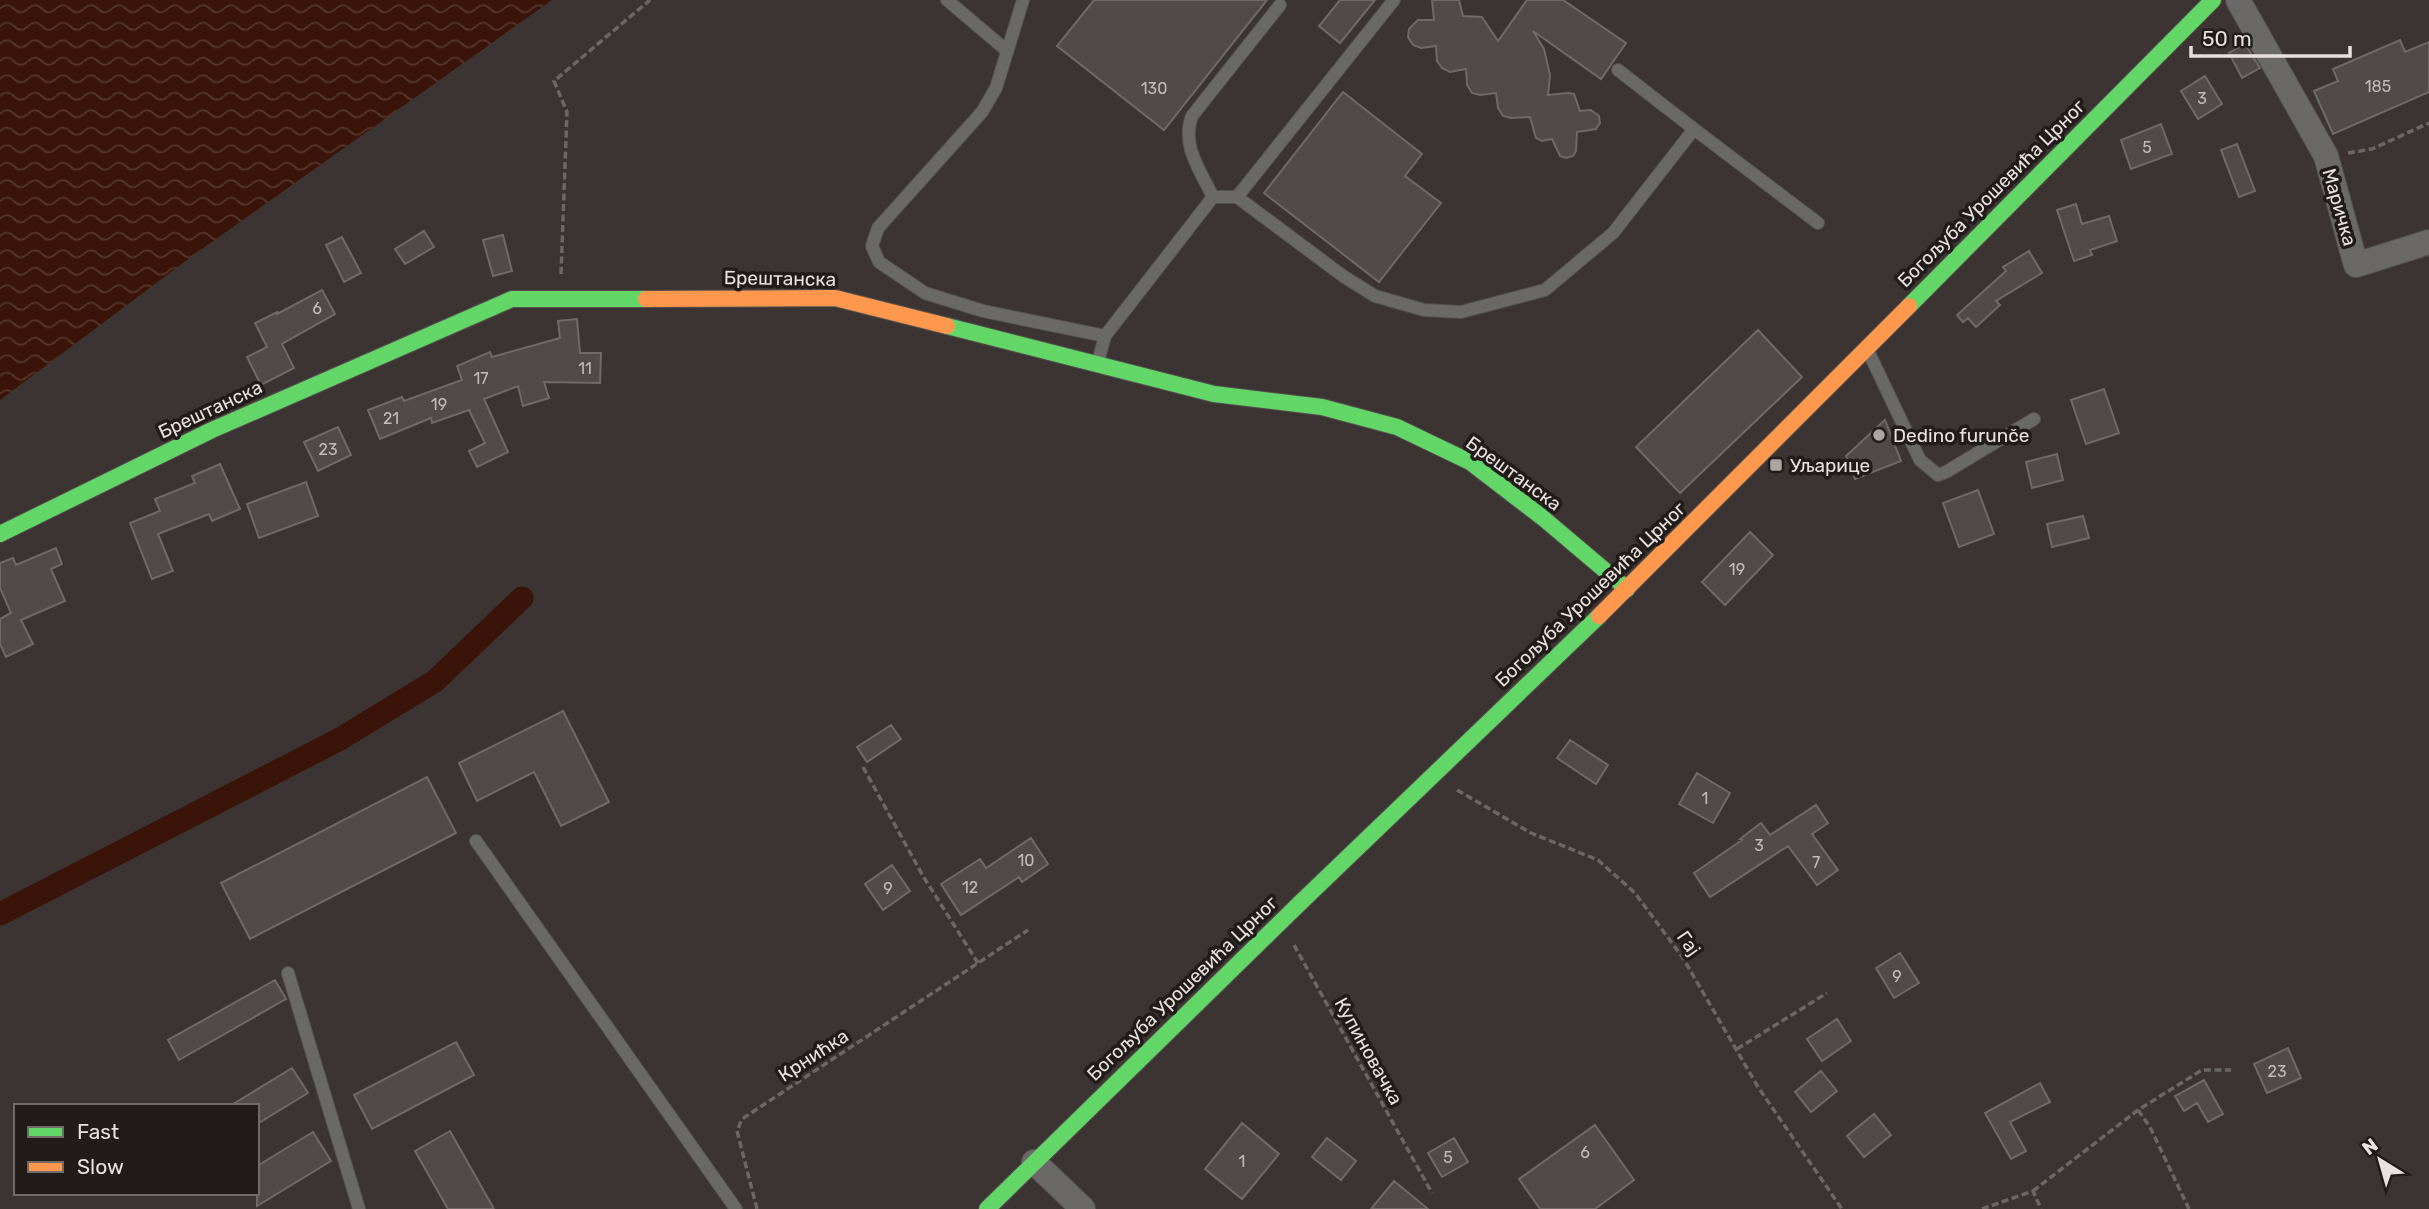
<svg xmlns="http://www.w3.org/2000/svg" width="2429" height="1209" viewBox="0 0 2429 1209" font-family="Rubik,sans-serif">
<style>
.water{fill:url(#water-waves)}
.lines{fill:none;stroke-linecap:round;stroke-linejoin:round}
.canal{stroke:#3a1408;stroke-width:23}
.building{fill:#504a49;stroke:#6f6968;stroke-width:2}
.lane-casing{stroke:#56514f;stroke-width:14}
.street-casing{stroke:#56514f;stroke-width:26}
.fast-casing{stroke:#56514f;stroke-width:18}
.slow-casing{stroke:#56514f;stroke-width:18}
.path{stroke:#6b6766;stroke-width:3.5;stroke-dasharray:7 3.5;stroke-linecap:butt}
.lane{stroke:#6b6968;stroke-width:12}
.street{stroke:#6b6968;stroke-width:24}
.fast{stroke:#63d668;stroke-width:16}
.slow{stroke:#ff974d;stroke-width:16}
.poi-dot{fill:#aca4a2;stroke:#211c1a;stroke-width:2.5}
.labels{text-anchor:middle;stroke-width:7;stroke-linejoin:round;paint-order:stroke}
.number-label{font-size:16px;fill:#c3bbba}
.street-label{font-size:19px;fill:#e9e1df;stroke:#211c1a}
.poi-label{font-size:19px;fill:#e9e1df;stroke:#211c1a;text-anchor:start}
</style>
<defs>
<pattern id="water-waves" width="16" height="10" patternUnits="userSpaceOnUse" patternTransform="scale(1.75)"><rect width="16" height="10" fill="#3a1408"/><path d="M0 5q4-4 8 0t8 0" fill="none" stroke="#56362c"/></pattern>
</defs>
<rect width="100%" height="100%" fill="#3b3432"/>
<path class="water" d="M0 0H552L195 254 0 400Z"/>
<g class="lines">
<path class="canal" d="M0 914 340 739 435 681 522 598"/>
</g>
<path class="building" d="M1094 0H1267L1164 130 1057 46Z
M1340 0H1375L1340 43 1319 26Z
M1432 0H1459L1463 16 1482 17 1498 41 1527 0H1563L1626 43 1601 79 1533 31 1544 49 1550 75 1548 95 1568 93 1574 94 1580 111 1591 110 1599 116 1600 123 1596 129 1577 132 1576 151 1573 156 1566 158 1560 156 1552 139 1542 141 1536 138 1530 117 1511 118 1503 116 1498 108 1496 93 1480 95 1472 93 1467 85 1466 69 1450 72 1442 68 1437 61 1436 46 1421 48 1413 45 1408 37 1409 29 1418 20H1434Z
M2400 40 2405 52 2429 42V92L2333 134 2314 91 2338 81 2333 69Z
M2245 44 2260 68 2242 78 2229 53Z
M2205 76 2222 104 2198 119 2181 91Z
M1343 92 1422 154 1405 176 1441 203 1379 282 1264 193Z
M2161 124 2172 154 2131 169 2121 140Z
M2237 144 2255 191 2239 197 2221 150Z
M2076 204 2082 224 2109 216 2117 241 2090 250 2092 255 2074 261 2057 210Z
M424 231 434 247 405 264 395 249Z
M503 235 512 271 493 276 483 240Z
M342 237 361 273 344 282 326 245Z
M2029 251 2042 273 1996 301 2000 305 1976 327 1968 318 1963 322 1957 315 2006 271 2003 267Z
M322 290 335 314 282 344 294 368 261 385 247 357 267 347 255 323 277 312V314Z
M577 319 580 353H601L600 383 544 382 549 398 523 406 518 386 484 399 508 452 477 467 469 451 485 443 469 410 432 423 431 418 380 439 368 410 402 397 404 401 462 380 457 366 490 352 492 357 560 338 558 321Z
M1758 330 1802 377 1680 493 1636 447Z
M2104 389 2119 433 2086 444 2071 400Z
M1885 420 1901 461 1855 479 1846 456Z
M338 427 351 455 318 471 304 442Z
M2057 454 2063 480 2032 488 2026 462Z
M220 464 240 509 212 521 209 514 158 534 173 571 152 579 130 523 160 511 155 499 195 483 192 476Z
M306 482 318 516 259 538 247 504Z
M1978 490 1994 534 1959 547 1943 503Z
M2083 516 2089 538 2052 547 2047 524Z
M1750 532 1773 555 1725 605 1702 582Z
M56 548 62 564 51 569 65 601 21 620 33 644 6 657 0 644V619L11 613 0 588V563L13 558 16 565Z
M563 711 609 802 561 826 534 772 477 801 459 763Z
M891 725 901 739 867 762 857 747Z
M1570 740 1608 765 1596 784 1557 758Z
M1697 773 1730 793 1713 823 1679 804Z
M427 777 456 833 250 939 221 883Z
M1816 805 1828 823 1812 834 1838 870 1817 885 1788 846 1710 897 1694 873 1742 840 1740 839 1761 823 1770 835Z
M1031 838 1048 864 1022 882 1019 877 961 915 941 884 980 859 986 868Z
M892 865 910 891 883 910 865 884Z
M1900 953 1919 983 1894 998 1876 968Z
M275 980 286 999 179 1060 168 1040Z
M1837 1019 1851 1041 1822 1061 1807 1039Z
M456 1042 474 1075 372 1129 354 1095Z
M2288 1048 2301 1078 2267 1093 2254 1064Z
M292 1068 308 1093 257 1124V1106H230Z
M1821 1071 1837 1091 1811 1112 1795 1092Z
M2204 1080 2223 1114 2208 1122 2197 1103 2184 1111 2175 1096Z
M2040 1083 2050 1102 2010 1122 2026 1151 2011 1159 1985 1113Z
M1874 1114 1891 1135 1864 1157 1847 1136Z
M1242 1123 1279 1154 1242 1199 1205 1169Z
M1595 1125 1634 1180 1595 1209H1540L1519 1179Z
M450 1131 494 1209H448L415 1151Z
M313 1132 331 1161 257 1206V1166Z
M1327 1138 1356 1161 1341 1180 1312 1157Z
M1454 1138 1468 1162 1442 1177 1428 1153Z
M1394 1181 1428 1209H1371Z"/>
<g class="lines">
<defs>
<path id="lane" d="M947 0 1006 50
M1023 0 996 88 982 112 878 228 872 246 879 262 925 293 983 311 1105 336
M1618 70 1694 129
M1213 197C1200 170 1181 145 1192 116L1280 5
M1237 197 1343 276 1375 296 1424 310 1461 312 1545 290 1613 233 1694 129 1818 223
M1868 351 1920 460 1938 475 1946 472 2034 419
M1098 362 1105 336 1213 197H1237L1394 0
M476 841 736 1209
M288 973 359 1209"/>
<path id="street" d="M2238 0 2326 156 2356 265 2429 242
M1034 1162 1083 1209"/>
<path id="fast" d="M1909 306 2213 0
M947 326 1214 394 1322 407 1397 427 1470 462 1543 518 1627 589
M0 534 212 430 512 299H646
M987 1209 1299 904 1599 616"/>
<path id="slow" d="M646 299 835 298 947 326
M1599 616 1909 306"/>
</defs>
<use href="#lane" class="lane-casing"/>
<use href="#street" class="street-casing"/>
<use href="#fast" class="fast-casing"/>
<use href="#slow" class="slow-casing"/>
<path class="path" d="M2348 153 2372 149 2429 123
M561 274 567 112 554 81 650 0
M863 767 923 876 978 963
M1457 790 1531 833 1598 860 1635 893 1683 958 1758 1087 1842 1209
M1294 945 1432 1193
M1737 1049 1827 993
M2138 1110 2150 1127 2189 1209
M2033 1191 2138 1110 2202 1070H2231
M757 1209 737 1131 742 1119 1028 930
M1982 1209 2033 1191 2041 1209"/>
<use href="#lane" class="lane"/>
<use href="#street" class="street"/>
<use href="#fast" class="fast"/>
<use href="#slow" class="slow"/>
</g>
<g class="poi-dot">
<circle cx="1879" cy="435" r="7"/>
<rect x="1769" y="458" width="14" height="14" rx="3.5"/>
</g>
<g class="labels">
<g class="number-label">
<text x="2378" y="92">185</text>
<text x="1154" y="94">130</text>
<text x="2202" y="104">3</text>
<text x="2147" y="153">5</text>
<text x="317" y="314">6</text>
<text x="585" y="374">11</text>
<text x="481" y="384">17</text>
<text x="439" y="410">19</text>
<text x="391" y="424">21</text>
<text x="328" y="455">23</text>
<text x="1737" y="575">19</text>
<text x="1705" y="804">1</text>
<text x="1759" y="851">3</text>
<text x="1026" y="866">10</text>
<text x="1816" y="868">7</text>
<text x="970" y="893">12</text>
<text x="888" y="894">9</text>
<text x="1897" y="982">9</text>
<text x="2277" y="1077">23</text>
<text x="1585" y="1158">6</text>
<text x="1448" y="1163">5</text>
<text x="1242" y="1167">1</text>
</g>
<g class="street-label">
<text transform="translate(1991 193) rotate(-45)" y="7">Богољуба Урошевића Црног</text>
<text transform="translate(2340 207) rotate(74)" y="7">Маричка</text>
<text transform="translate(780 278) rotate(1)" y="7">Брештанска</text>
<text transform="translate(210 409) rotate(-25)" y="7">Брештанска</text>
<text transform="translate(1514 473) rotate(36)" y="7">Брештанска</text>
<text transform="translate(1590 594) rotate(-44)" y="7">Богољуба Урошевића Црног</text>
<text transform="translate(1689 943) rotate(55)" y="7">Гај</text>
<text transform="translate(1182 988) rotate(-44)" y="7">Богољуба Урошевића Црног</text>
<text transform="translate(1369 1051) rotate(61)" y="7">Купиновачка</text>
<text transform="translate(813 1055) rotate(-33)" y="7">Крнићка</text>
</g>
<g class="poi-label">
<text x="1893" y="442">Dedino furunče</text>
<text x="1790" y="472">Уљарице</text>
</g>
</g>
<rect x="14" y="1104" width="245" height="91" fill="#211c1a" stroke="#716b69" stroke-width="2"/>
<rect x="28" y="1127" width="35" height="10" fill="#63d668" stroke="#716b69" stroke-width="2"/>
<text x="77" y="1139" font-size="21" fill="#e9e1df">Fast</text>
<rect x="28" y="1162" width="35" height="10" fill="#ff974d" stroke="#716b69" stroke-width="2"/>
<text x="77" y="1174" font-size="21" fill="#e9e1df">Slow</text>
<g transform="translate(2380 1160) rotate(323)" stroke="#211c1a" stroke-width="5" paint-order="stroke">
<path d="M0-5L12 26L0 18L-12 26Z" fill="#e9e1df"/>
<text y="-10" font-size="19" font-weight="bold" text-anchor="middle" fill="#e9e1df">N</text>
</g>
<path d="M2191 46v10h159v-10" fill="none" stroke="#e9e1df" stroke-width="3.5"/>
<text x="2202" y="46" font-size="21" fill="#e9e1df" stroke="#211c1a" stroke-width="5" paint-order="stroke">50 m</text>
</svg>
